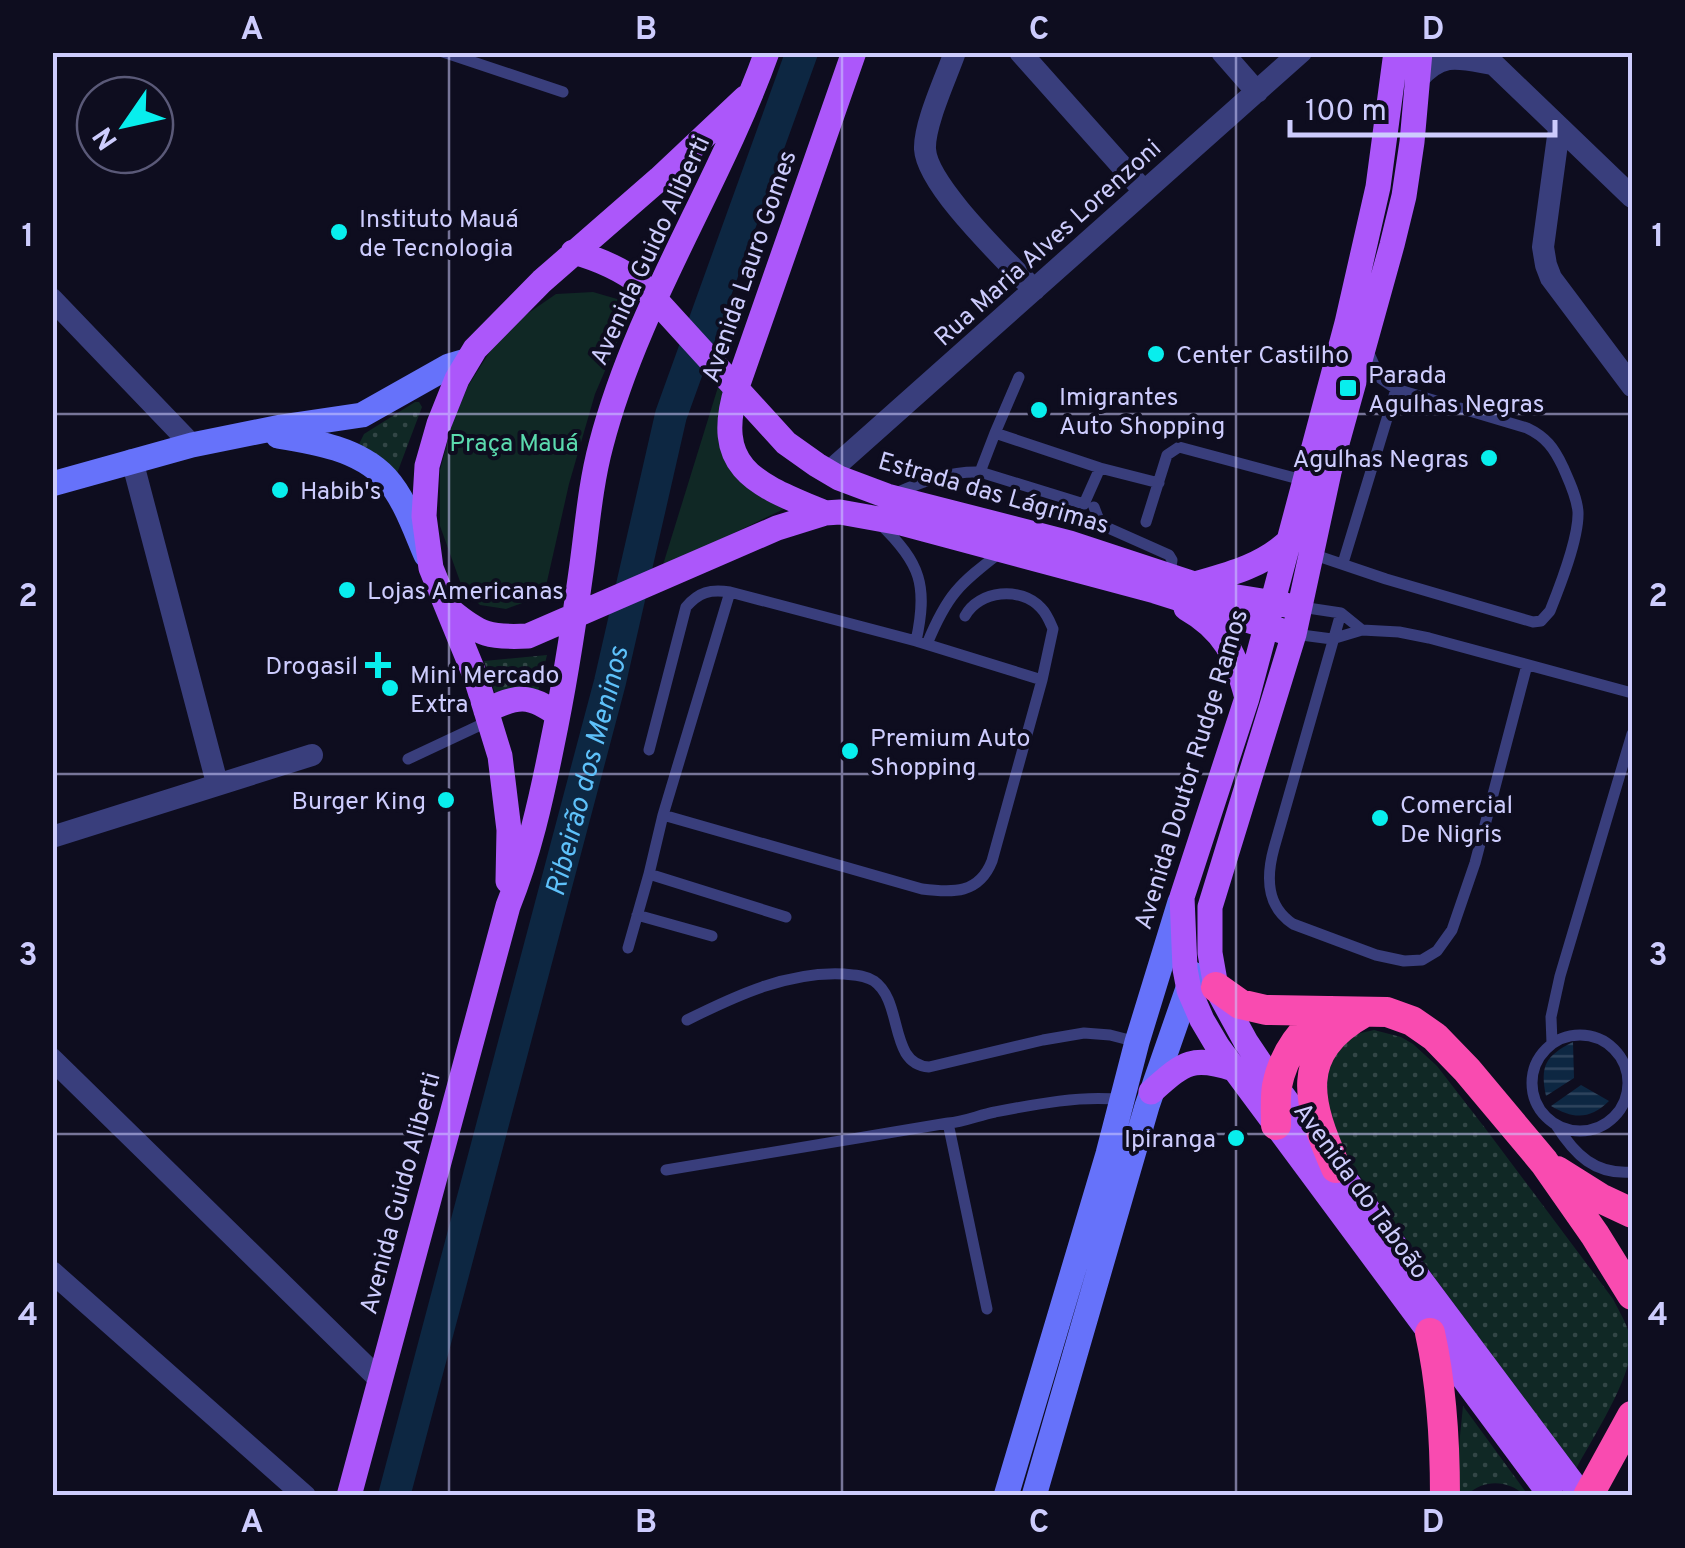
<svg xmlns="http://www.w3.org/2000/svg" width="1685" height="1548" viewBox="0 0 1685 1548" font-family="Overpass,sans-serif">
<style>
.grass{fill:url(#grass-dots)}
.park{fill:#102825}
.water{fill:url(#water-rules)}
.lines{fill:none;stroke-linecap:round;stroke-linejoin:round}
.river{stroke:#0d2742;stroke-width:32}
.lane{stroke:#393e7c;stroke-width:11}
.street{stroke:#393e7c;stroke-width:22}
.secondary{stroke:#6672fa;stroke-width:25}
.primary{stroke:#ac57fa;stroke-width:25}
.highway{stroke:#f94bb0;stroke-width:30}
.grid{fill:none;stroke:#cdccfd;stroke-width:2.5;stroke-opacity:0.55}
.poi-dot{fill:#08eeed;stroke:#0e0d1f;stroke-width:4}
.labels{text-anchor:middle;stroke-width:8;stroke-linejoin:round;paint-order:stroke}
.poi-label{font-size:25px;fill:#cdccfd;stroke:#0e0d1f;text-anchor:start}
.street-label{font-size:25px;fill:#cdccfd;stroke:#0e0d1f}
.park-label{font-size:25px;fill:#5bdaae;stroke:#0e0d1f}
.water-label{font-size:28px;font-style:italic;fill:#5ec1fa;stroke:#0e0d1f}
.neatline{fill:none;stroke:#cdccfd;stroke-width:4}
.grid-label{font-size:32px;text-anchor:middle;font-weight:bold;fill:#cdccfd}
</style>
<defs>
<pattern id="grass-dots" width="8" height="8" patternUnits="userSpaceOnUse" patternTransform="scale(2.5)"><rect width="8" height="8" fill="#102825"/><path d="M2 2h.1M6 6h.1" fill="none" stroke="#324646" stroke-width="1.8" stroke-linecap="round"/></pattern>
<pattern id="water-rules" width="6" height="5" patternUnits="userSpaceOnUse" patternTransform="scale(2.5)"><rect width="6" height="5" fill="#0d2742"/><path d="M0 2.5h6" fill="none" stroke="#2f455e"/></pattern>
</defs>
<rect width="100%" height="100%" fill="#0e0d1f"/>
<path class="grass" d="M415 402H419L422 407 396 476 383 462 359 444 364 434Z
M547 655 538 692 496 696 484 661Z
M1374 1030 1401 1037 1413 1044 1437 1066 1485 1128 1613 1299C1620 1313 1630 1328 1631 1344 1633 1376 1592 1439 1576 1469L1353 1167 1329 1127 1322 1070 1352 1035Z
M1463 1406 1528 1495H1524C1508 1480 1484 1479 1467 1495L1454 1496Z"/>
<path class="park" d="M593 292 624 301 631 310 595 394 569 484 544 595 506 609 480 605 462 587 440 526V470L453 421 468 386 494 345 524 316 556 294Z
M718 387 724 394 720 414 788 507 662 568Z"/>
<path class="water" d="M1573 1042 1574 1078 1546 1096C1540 1066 1545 1056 1573 1042Z
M1581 1085 1609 1101C1590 1120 1573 1119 1551 1106Z"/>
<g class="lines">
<path class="river" id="s1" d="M394 1496 610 682 671 415 802 52"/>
<path class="lane" d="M443 52 563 92
M995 433 1019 377
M1100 468 1084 504 980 472 995 433 1100 468 1159 483
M896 493C924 481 950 471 980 472
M1094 507 1099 520 1106 527 1169 555 1172 560 1170 575
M1146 522 1167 455 1179 447 1295 478
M880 524C921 563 928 586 916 641
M1312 554 1386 579 1533 622 1541 621 1550 611C1560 586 1579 538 1578 512 1577 497 1569 481 1563 467 1554 448 1546 437 1527 428L1396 389 1380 378 1367 349
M1343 563 1396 389
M730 592 663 815 649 874 786 917
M1301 607 1341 613 1362 630
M1341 613 1274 848C1266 877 1266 906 1293 924L1376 955 1404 961 1422 960 1437 951 1452 930 1475 863 1527 665
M965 616C979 590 1021 586 1041 608 1047 614 1050 622 1053 629L1042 680
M1294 634 1332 639 1362 630 1399 632 1429 638 1632 693
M927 644C947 595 959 584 1001 552
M649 750 686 607C699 592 710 589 730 592L916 641 1042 680 992 861C979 894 953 893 922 889L663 815
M408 759 489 721
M637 915 712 936
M628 948 649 874
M687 1020C735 996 788 971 844 974 854 975 865 975 874 981 904 1002 888 1064 929 1067L1043 1040 1084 1033 1110 1035 1137 1042
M1532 1083a48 48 0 1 1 96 0a48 48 0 1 1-96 0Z
M1552 1043 1551 1017 1560 976 1632 734
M1556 1125C1575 1155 1595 1175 1632 1172
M666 1170 948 1123
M987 1309 948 1123C964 1122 979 1115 995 1112 1036 1104 1082 1095 1123 1100"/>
<path class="street" d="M955 52C946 78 924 124 925 149 927 186 1007 261 1034 290
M1020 52 1144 191
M1222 52 1257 92
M1481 52 1632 197
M1418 79C1442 51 1459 58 1492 64
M1559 129 1543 247 1546 265 1551 278 1632 386
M52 299 192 445
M132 460 217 783
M829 472 1301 52
M52 837 312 755
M52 1059 380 1380
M52 1272 305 1496"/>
<path class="secondary" d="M278 436C315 442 359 449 386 478 405 499 415 530 426 555
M52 484 192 445 281 427 362 415 449 366 466 361
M1006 1496 1108 1154 1137 1042 1180 902
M1034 1496 1147 1106 1193 974"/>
<path class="primary" d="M1396 52 1378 187 1347 323 1247 698 1182 897 1185 969 1189 990 1202 1020 1218 1047 1551 1496
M1420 52 1412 142 1404 196 1392 245 1329 472 1294 634 1210 907V953L1216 987 1246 1042 1277 1088 1582 1496
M573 252C599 259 620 268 642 285L786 443 817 465 839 478 887 496 1070 543 1231 596 1286 605
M825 513C759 485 711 471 737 387L854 52
M1195 584C1230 574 1262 566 1289 541
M1186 608C1225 630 1236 656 1247 698
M451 611C480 635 490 638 528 636L777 528 825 513 840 512 901 523 1155 591 1282 631
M486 711C517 695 530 694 558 715
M508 881 509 830 500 756 476 678 431 568 424 516 427 466 439 424 457 379 475 349 542 281 659 179 745 98
M1151 1092C1184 1063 1191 1055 1234 1069
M349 1496 508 906C529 854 541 800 552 745 564 688 573 630 581 572 587 530 590 486 601 445 637 306 719 186 767 52"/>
<path class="highway" d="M1216 987 1240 1004 1266 1010 1387 1012 1412 1021 1435 1037 1467 1070 1544 1162 1595 1235 1632 1295
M1276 1125C1276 1113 1275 1098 1277 1086 1283 1055 1303 1025 1331 1011
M1336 1168C1308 1104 1291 1053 1365 1012
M1557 1171 1600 1198 1632 1213
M1430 1333C1442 1387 1445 1440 1445 1496
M1588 1496 1632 1416"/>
</g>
<path class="grid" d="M449 52V1496M842 52V1496M1236 52V1496M52 414H1632M52 774H1632M52 1134H1632"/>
<g class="poi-dot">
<circle cx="339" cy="232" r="10"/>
<circle cx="1156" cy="354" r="10"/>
<rect x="1338" y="378" width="20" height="20" rx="5"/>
<circle cx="1039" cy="410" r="10"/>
<circle cx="1489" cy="458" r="10"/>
<circle cx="280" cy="490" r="10"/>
<circle cx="347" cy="590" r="10"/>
<path d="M373 650h10v10h10v10h-10v10h-10v-10h-10v-10h10z"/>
<circle cx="390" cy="688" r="10"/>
<circle cx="850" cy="751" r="10"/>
<circle cx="446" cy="800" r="10"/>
<circle cx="1380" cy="818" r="10"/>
<circle cx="1236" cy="1138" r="10"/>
</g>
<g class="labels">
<g class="poi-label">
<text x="359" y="227">Instituto Mauá<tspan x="359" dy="29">de Tecnologia</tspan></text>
<text x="1176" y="363">Center Castilho</text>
<text x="1368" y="383">Parada<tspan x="1368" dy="29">Agulhas Negras</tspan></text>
<text x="1059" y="405">Imigrantes<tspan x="1059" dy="29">Auto Shopping</tspan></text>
<text x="1469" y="467" text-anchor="end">Agulhas Negras</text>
<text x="300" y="499">Habib's</text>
<text x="367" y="599">Lojas Americanas</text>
<text x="358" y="674" text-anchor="end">Drogasil</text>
<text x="410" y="683">Mini Mercado<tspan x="410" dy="29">Extra</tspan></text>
<text x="870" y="746">Premium Auto<tspan x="870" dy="29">Shopping</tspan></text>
<text x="426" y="809" text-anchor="end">Burger King</text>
<text x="1400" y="813">Comercial<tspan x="1400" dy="29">De Nigris</tspan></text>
<text x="1216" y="1147" text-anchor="end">Ipiranga</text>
</g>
<g class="street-label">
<text transform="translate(1047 242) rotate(-42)" y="9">Rua Maria Alves Lorenzoni</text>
<text transform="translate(649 250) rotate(-65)" y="9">Avenida Guido Aliberti</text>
<text transform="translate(748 266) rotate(-71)" y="9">Avenida Lauro Gomes</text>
<text transform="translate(994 492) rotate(16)" y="9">Estrada das Lágrimas</text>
<text transform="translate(1190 769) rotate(-73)" y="9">Avenida Doutor Rudge Ramos</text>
<text transform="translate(1362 1190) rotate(54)" y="9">Avenida do Taboão</text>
<text transform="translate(399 1193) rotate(-75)" y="9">Avenida Guido Aliberti</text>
</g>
<g class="park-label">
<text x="514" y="451">Praça Mauá</text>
</g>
<g class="water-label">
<text dy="10" stroke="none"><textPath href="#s1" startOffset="750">Ribeirão dos Meninos</textPath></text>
</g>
</g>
<rect width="1685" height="1548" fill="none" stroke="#0e0d1f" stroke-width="110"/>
<g transform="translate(125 125) rotate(236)"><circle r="48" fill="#0e0d1f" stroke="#5a5978" stroke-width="2.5"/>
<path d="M0-8L18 38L0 25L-18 38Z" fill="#08eeed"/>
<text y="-15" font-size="28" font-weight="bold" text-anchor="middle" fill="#cdccfd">N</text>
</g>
<path d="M1290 120v15h265v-15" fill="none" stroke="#cdccfd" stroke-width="5"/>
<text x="1305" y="120" font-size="30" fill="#cdccfd" stroke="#0e0d1f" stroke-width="8" paint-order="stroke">100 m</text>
<rect x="55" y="55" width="1575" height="1438" class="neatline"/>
<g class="grid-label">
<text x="252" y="39">A</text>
<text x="646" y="39">B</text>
<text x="1039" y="39">C</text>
<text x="1433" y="39">D</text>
<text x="28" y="246">1</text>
<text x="1658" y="246">1</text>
<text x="28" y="606">2</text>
<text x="1658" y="606">2</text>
<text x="28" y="965">3</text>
<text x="1658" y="965">3</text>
<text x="28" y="1325">4</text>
<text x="1658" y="1325">4</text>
<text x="252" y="1532">A</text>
<text x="646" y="1532">B</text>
<text x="1039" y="1532">C</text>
<text x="1433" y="1532">D</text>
</g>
</svg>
